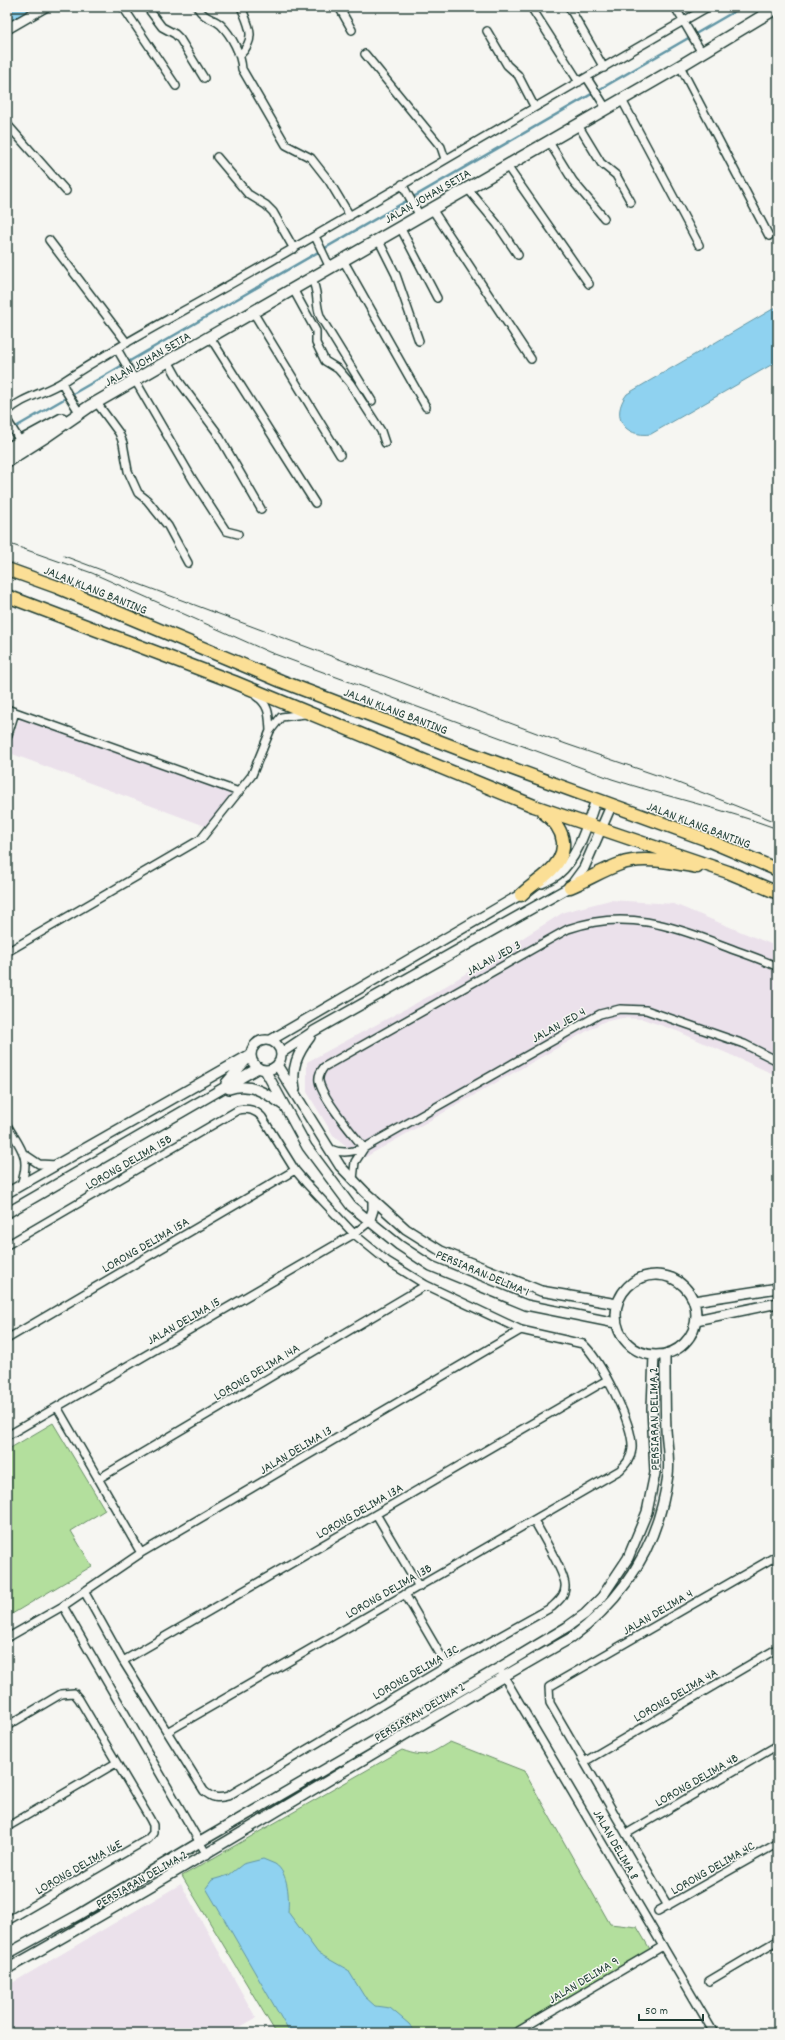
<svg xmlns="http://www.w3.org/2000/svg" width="785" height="2040" viewBox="0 0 785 2040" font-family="Dekko,sans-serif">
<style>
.built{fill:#ebe1eb}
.green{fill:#b3df9d;stroke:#698e68}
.water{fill:#8fd2f0;stroke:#6296a5}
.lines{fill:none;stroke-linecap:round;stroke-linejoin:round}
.stream{stroke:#6296a5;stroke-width:2.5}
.minor-casing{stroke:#1f3d34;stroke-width:10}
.tertiary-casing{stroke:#1f3d34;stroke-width:12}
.secondary-casing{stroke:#1f3d34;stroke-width:14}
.trunk-casing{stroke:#1f3d34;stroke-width:15}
.minor{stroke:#f6f6f2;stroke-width:7}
.tertiary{stroke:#f6f6f2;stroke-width:9}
.secondary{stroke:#f6f6f2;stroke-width:11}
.trunk{stroke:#fbdf96;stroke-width:12}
.tram{stroke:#1f3d34;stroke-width:1}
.labels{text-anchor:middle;stroke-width:3;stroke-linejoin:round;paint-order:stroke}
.street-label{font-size:13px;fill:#1f3d34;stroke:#f6f6f2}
</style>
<rect width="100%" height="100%" fill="#f6f6f2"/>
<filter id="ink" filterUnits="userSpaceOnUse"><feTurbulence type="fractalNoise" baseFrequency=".025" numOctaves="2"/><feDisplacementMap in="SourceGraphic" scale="8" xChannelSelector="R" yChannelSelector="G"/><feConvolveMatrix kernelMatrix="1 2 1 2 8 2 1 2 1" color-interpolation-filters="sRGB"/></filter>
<g filter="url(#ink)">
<path class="built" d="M20 717 234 793 208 827 7 752Z
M610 900 674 904 778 947V1076L677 1031 643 1019 622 1018 603 1022 362 1159 333 1135 307 1092V1062L433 994 564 912Z
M181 1884 256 2018 229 2033H7V1986Z"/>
<path class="green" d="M53 1423 105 1510 71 1531 92 1566 7 1617V1450Z
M450 1742 524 1771 610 1924 637 1927 651 1951 510 2033H276L182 1876 402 1750C427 1759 429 1754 450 1742Z"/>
<path class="water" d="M14 7H34L7 23V14Z
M778 306V361L651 434C624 438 610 416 627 394Z
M263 1859C267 1861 271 1862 275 1864 289 1873 289 1898 288 1912L318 1953 348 1970 364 1996 375 2006 390 2008 409 2024 416 2033H290L206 1888 212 1880 229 1875 243 1864Z"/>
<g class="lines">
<path class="stream" d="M7 432 742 7"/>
<defs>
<path id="minor" d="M123 7 176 86
M147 7 162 27 175 34 180 39 204 78
M197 7C205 20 214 18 221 25 232 36 241 54 242 69L286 145 311 158 329 181 350 216
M339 7 352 30
M531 7 579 82
M569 7 604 68
M675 7 702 53
M487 31 507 65 518 75 534 106
M365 54 441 147 445 159
M240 55C257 38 249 26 241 7
M680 66 769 236
M587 78 606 108
M622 100 699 245
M7 124 66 191
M578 125 601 163 616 175 631 202
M549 142 573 181 604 218
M217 157 248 194 266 205 273 212 294 249
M507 166 589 284
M402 184 420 216
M468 189 497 224 518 255
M432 209 531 359
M400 227 437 298
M315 236 330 268
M378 239 396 275 419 341
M49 240 127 343
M343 260 426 407
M311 278C320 293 314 303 321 318L372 401
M293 289 316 331V343L325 361 338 369 350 383 381 431 385 443
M253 312 340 455
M210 337 315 503
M117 349 193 480 226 531 238 534
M168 361 181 384 216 431 261 509
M62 382 67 393 79 412
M97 403 119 433 123 443 128 471 138 493 147 500 168 526 188 563
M7 412C22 397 46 393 64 381 112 349 164 322 215 293 380 200 543 101 708 7
M7 420 20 441
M256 696C270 705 269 716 270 731
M7 709 15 712 7 738
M15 712 239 792
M7 952 201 839 252 775 270 731 281 717 305 714
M7 1125C21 1149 31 1156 21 1185
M364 1148C352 1133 322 1098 319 1081 318 1075 321 1071 324 1067L568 929C624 909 672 925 724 946 742 953 761 959 778 967
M330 1149C342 1154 352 1152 364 1148L600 1014 620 1009 646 1010 744 1044 778 1061
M24 1154 39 1164 57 1165
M353 1179 355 1162 364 1148
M7 1245 238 1110C249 1108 255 1110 262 1117L295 1170 306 1183 354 1234 387 1261 426 1285 521 1330 583 1344C600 1359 634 1425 632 1449 631 1458 627 1463 620 1470L167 1732
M7 1339 295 1170
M57 1407 141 1553
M7 1436 354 1234 369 1222
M98 1479 426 1285
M376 1514 419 1587
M84 1591 123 1661 204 1791C212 1798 218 1799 228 1796L447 1666 552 1607C558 1601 565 1596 565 1587 567 1576 540 1532 534 1520
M405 1594 447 1666
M63 1606 207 1855
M7 1638 63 1606 141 1553 521 1330
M123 1661 607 1380
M502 1673 714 2033
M7 1726 61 1694 74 1693 79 1699 150 1819 153 1825V1833L148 1839 7 1921
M584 1762 778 1648
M7 1827 116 1763
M626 1834 778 1745
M668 1906 550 1703 549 1687 778 1555
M658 1911 778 1843
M709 1981 778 1940
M515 2033 663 1946"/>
<path id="tertiary" d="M7 29 45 7
M542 883C547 880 553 878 558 874 579 857 587 824 596 800
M251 1055a15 15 0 1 1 30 0a15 15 0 1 1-30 0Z
M271 1040 525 892
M281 1053 314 1031 570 887 584 868 611 806
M277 1065 340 1166 365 1192 406 1229 441 1251 541 1291 617 1304
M265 1070 307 1147 351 1206 399 1245 431 1266 526 1305 616 1323
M226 1083 249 1057
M229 1089C250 1082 266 1093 283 1105
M295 1089C291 1068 297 1054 310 1037
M7 1193 251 1054
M7 1213 258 1068
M369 1222 373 1210V1198
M616 1315a40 40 0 1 1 80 0a40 40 0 1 1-80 0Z
M694 1301 778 1288
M696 1320 778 1303
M7 1954 80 1914 200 1842 499 1668 567 1627 585 1614 602 1597 628 1558 647 1512 655 1473 652 1408 654 1355
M7 1969C198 1863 381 1745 571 1638 625 1598 659 1543 668 1475 670 1461 667 1444 666 1430 665 1404 665 1379 665 1354"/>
<path id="secondary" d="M7 449 62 419
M7 461 48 435 90 406 680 66 778 7"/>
<path id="trunk" d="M7 569 57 587 281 681 467 752 705 839 778 870
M7 596 234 682 534 806 728 872 778 893
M570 887C587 880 603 870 620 864 643 855 674 863 697 867
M521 895C529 887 539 881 547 874 571 853 567 830 543 812"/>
</defs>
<use href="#minor" class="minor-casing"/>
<use href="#tertiary" class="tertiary-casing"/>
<use href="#secondary" class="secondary-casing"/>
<use href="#trunk" class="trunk-casing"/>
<use href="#minor" class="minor"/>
<use href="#tertiary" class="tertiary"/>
<use href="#secondary" class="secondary"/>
<use href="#trunk" class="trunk"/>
<path class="tram" d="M7 543 92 573 269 652 612 779C667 797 724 809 778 829
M64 556 566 744 668 779 774 821"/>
</g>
</g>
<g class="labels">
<g class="street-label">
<text transform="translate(427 195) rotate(-30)" y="5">JALAN JOHAN SETIA</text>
<text transform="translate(147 358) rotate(-30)" y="5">JALAN JOHAN SETIA</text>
<text transform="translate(96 589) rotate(22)" y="5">JALAN KLANG BANTING</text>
<text transform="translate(396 710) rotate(21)" y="5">JALAN KLANG BANTING</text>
<text transform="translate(699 824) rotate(21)" y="5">JALAN KLANG BANTING</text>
<text transform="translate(493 957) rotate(-29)" y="5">JALAN JED 3</text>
<text transform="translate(558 1024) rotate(-29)" y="5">JALAN JED 4</text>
<text transform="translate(128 1161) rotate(-30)" y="5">LORONG DELIMA 15B</text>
<text transform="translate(145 1244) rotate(-30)" y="5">LORONG DELIMA 15A</text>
<text transform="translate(483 1272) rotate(23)" y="5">PERSIARAN DELIMA 1</text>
<text transform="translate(183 1320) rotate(-30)" y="5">JALAN DELIMA 15</text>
<text transform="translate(256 1371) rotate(-31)" y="5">LORONG DELIMA 14A</text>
<text transform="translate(653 1419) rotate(-91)" y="5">PERSIARAN DELIMA 2</text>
<text transform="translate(295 1449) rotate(-31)" y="5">JALAN DELIMA 13</text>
<text transform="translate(359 1510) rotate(-30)" y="5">LORONG DELIMA 13A</text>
<text transform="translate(388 1590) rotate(-30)" y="5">LORONG DELIMA 13B</text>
<text transform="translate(657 1611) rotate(-30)" y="5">JALAN DELIMA 4</text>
<text transform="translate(415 1671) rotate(-30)" y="5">LORONG DELIMA 13C</text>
<text transform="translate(675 1694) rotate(-30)" y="5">LORONG DELIMA 4A</text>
<text transform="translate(419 1711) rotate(-31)" y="5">PERSIARAN DELIMA 2</text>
<text transform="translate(696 1779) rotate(-30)" y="5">LORONG DELIMA 4B</text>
<text transform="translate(617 1844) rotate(60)" y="5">JALAN DELIMA 8</text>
<text transform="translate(78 1866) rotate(-30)" y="5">LORONG DELIMA 16E</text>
<text transform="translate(712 1867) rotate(-30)" y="5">LORONG DELIMA 4C</text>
<text transform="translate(141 1878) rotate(-30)" y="5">PERSIARAN DELIMA 2</text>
<text transform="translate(583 1979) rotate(-31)" y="5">JALAN DELIMA 9</text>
</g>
</g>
<rect width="785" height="2040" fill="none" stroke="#f6f6f2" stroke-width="24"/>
<rect x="12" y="12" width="761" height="2016" fill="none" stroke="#1f3d34" stroke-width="1.5" filter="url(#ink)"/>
<path d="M639 2014v6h64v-6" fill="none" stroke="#1f3d34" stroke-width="2"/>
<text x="645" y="2014" font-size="12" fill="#1f3d34" stroke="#f6f6f2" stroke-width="3" paint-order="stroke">50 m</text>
</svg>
